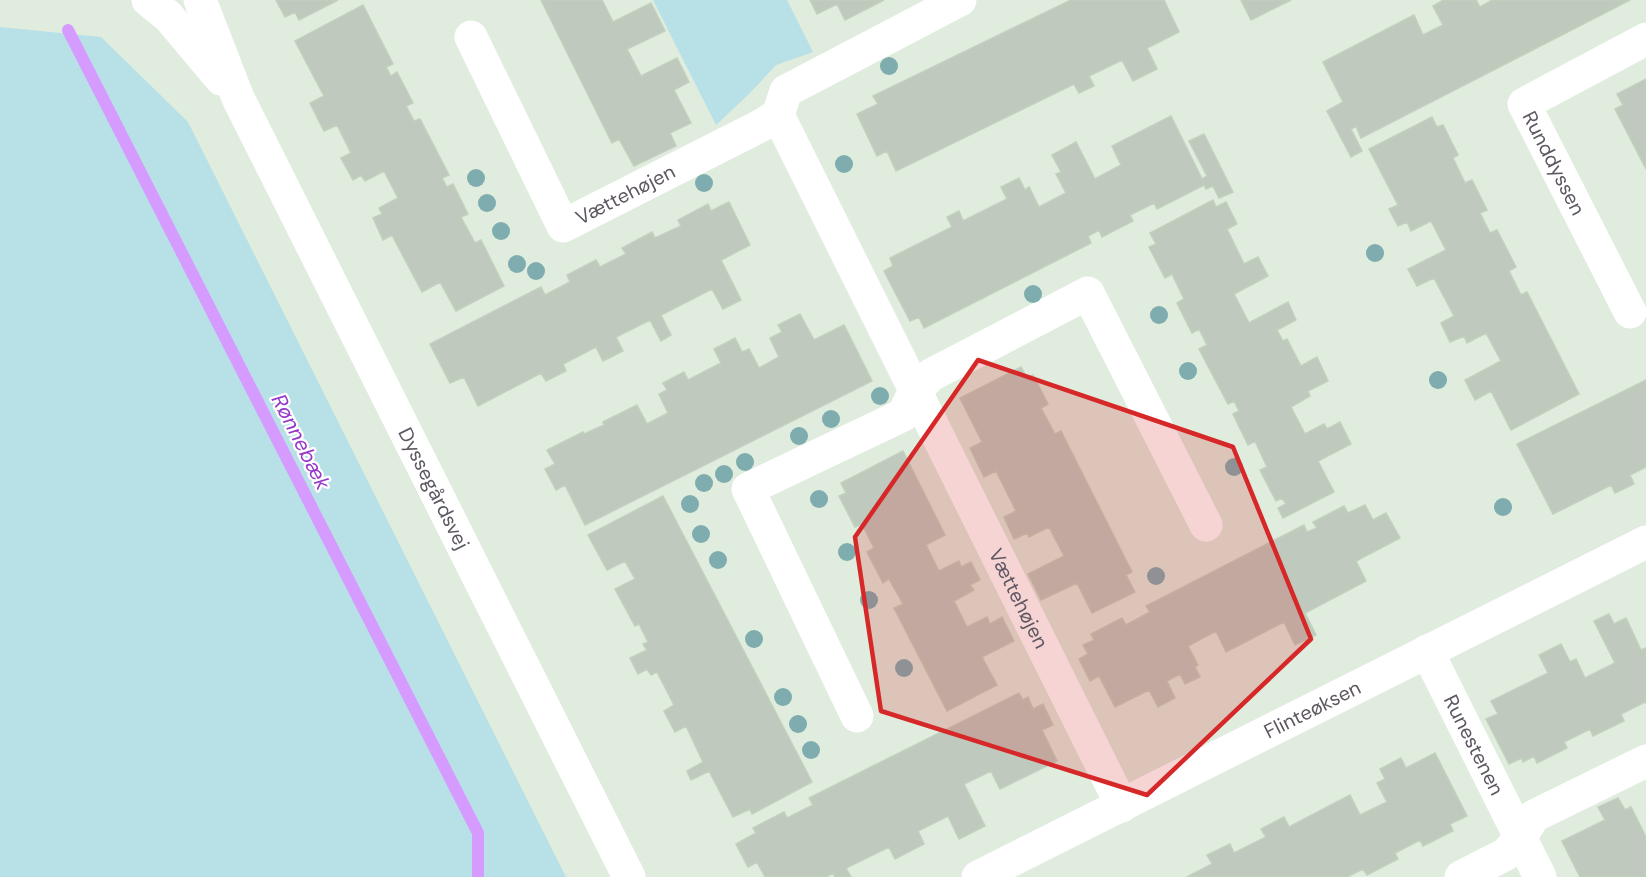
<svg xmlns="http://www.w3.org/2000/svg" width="1646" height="877" viewBox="0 0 1646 877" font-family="'DM Sans',sans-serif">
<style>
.green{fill:#b8e0e7}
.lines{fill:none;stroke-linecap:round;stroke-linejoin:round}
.stream{stroke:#d69bff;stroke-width:12}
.building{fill:#bfc9bd;stroke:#c0d1bc;stroke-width:1.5}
.minor{stroke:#fff;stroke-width:33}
.tertiary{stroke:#fff;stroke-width:33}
.tree{fill:#7eacaf}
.marked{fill:#d62828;fill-opacity:0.2;stroke:#d62828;stroke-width:4.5;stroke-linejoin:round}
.labels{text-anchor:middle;stroke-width:4.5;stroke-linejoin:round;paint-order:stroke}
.street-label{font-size:20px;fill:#5e5761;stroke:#fff}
.water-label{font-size:21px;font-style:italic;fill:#9836ca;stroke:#fff}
</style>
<rect width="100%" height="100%" fill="#dfecde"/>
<path class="green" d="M653 0H787L813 52 776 65 749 94 716 125Z
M0 27 101 37 188 122 566 877H0Z"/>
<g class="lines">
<path class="stream" d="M68 30 478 833V877"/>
</g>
<path class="building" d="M276 0H338L299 20 295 12 285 17Z
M541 0H602L613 22 651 3 665 31 627 49 641 76 677 58 689 82 674 90 691 123 670 133 676 146 634 166 619 139 612 143Z
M810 0H884L845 20 837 4 817 14Z
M1071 0H1164L1179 32 1147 48 1157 69 1133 81 1122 60 1089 76 1094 86 1079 93 1074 84 896 171 887 151 877 156 857 114 878 104 873 96Z
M1241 0H1291L1251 20Z
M1442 0H1476L1480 7 1492 0H1630L1361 138 1356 126 1351 129 1362 151 1351 157 1327 111 1343 102 1323 62 1414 15 1423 35 1443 25 1433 6 1442 1Z
M363 5 393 64 386 67 391 76 397 72 413 103 406 106 414 121 420 119 449 175 442 178 447 187 453 184 468 214 461 217 475 243 481 240 504 286 456 311 440 282 422 292 392 235 383 240 373 218 382 214 379 208 398 198 384 171 365 181 361 175 353 180 341 158 351 153 337 125 324 131 310 103 324 96 295 41Z
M1646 79V169L1615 109 1623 105 1617 94Z
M1171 116 1202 179 1207 176 1189 141 1204 134 1233 192 1219 198 1213 186 1206 189 1204 185 1157 209 1154 203 1130 215 1133 221 1102 237 1099 230 1088 236 1091 243 924 328 919 317 910 321 884 271 893 266 890 258 952 227 947 217 959 211 963 221 1007 199 1001 187 1019 178 1025 190 1029 187 1039 207 1066 193 1056 174 1061 172 1052 155 1076 142 1095 179 1121 165 1112 146Z
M1432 117 1437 127 1443 125 1458 155 1453 158 1465 183 1472 180 1487 210 1480 213 1490 233 1497 230 1516 267 1509 271 1521 295 1527 292 1579 394 1511 430 1491 391 1475 400 1465 380 1501 361 1486 333 1467 343 1464 336 1450 342 1441 323 1454 316 1434 278 1417 286 1408 269 1446 250 1431 221 1411 231 1407 222 1398 226 1389 209 1398 205 1369 149Z
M1213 200 1216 207 1226 202 1237 224 1227 229 1244 264 1258 257 1268 276 1234 294 1249 323 1288 302 1296 320 1277 330 1283 341 1287 339 1301 366 1317 357 1328 381 1308 391 1310 396 1291 407 1305 434 1324 424 1327 429 1340 422 1351 444 1318 461 1334 492 1283 518 1278 508 1286 504 1282 498 1276 501 1260 470 1267 467 1255 441 1248 445 1233 414 1239 411 1234 401 1228 404 1199 349 1207 345 1199 329 1192 333 1177 303 1184 299 1172 274 1165 278 1149 247 1156 244 1150 233Z
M729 202 750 245 721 260 741 300 723 309 712 289 661 315 671 335 661 341 650 320 616 337 623 351 603 361 596 347 563 364 566 371 546 381 541 373 478 406 464 377 450 383 430 344 541 287 545 295 570 282 567 275 596 260 600 267 626 254 622 248 652 232 655 238 681 226 678 220 708 204 711 211Z
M800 314 814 340 844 325 872 381 585 525 565 485 556 490 545 469 555 464 547 450 583 432 584 434 604 425 603 422 637 405 647 424 668 413 659 394 667 390 663 383 684 372 688 380 721 363 714 349 735 338 742 352 749 349 759 368 779 357 770 338 782 332 778 325Z
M1021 367 1027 378 1033 375 1048 404 1041 408 1055 434 1061 431 1132 572 1126 575 1135 592 1092 613 1077 583 1041 600 1028 574 1064 556 1049 527 1029 537 1027 533 1014 539 1004 517 1016 511 996 471 984 477 970 448 982 442 960 398Z
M1646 380V467L1630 475 1634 484 1615 493 1611 485 1553 514 1517 444Z
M903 451 945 535 926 545 939 571 959 561 961 567 971 562 980 580 970 585 974 590 954 601 967 627 987 617 990 624 1002 617 1014 641 982 657 997 685 947 711 894 608 903 604 889 579 883 583 867 552 874 548 862 524 855 527 839 496 846 493 841 483Z
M663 496 812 782 752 814 750 809 733 817 709 771 691 780 687 771 703 762 686 726 675 732 664 711 674 705 657 672 651 675 647 669 638 674 630 658 647 650 643 644 648 642 639 624 635 626 615 589 635 579 625 561 607 570 588 535Z
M1365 505 1373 520 1386 513 1400 538 1356 561 1366 581 1305 613 1316 635 1295 645 1284 622 1226 652 1216 631 1188 646 1198 665 1195 667 1200 677 1185 684 1180 674 1167 681 1175 698 1158 707 1149 690 1115 707 1099 676 1090 681 1079 659 1088 654 1083 645 1094 640 1091 634 1122 618 1126 625 1150 612 1146 606 1304 525 1307 532 1317 528 1313 522 1344 506 1348 513Z
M1609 614 1614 624 1626 618 1641 650 1646 648V703L1645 702 1621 714 1624 721 1593 736 1590 729 1564 742 1567 748 1537 763 1534 756 1523 762 1522 758 1509 764 1486 719 1498 714 1491 701 1548 673 1539 655 1561 644 1570 662 1576 659 1585 678 1615 663 1594 621Z
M1019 693 1023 700 1028 697 1033 709 1043 704 1053 725 1042 730 1057 761 1000 789 991 771 964 784 985 826 959 839 948 816 918 831 924 844 895 859 889 847 846 868 851 877H835L833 873 826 877H765L757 862 748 867 736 844 756 833 753 828 784 812 787 818 813 805 809 798Z
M1435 753 1467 816 1450 824 1453 831 1423 846 1420 840 1395 853 1398 859 1367 875 1363 869 1347 877H1187L1212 864 1207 855 1230 844 1234 853 1266 837 1261 829 1284 817 1289 827 1350 795 1360 815 1387 802 1377 783 1385 779 1380 769 1401 758 1406 768Z
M1618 798 1625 810 1631 807 1646 837V877H1580L1562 841 1605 820 1598 807Z"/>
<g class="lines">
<g class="minor">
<path id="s1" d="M471 37 563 226 762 125 778 115 786 91 960 0"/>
<path id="s2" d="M778 115 1122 806"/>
<path d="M1630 312 1524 104 1646 39"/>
<path id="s3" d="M1427 651 1540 877"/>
<path d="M857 716 748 489 903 415 915 391 931 375 1088 293 1206 525"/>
<path id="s4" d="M978 877 1646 542"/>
<path d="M1461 877 1506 854 1520 838 1534 816 1646 761"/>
</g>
<g class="tertiary">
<path d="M148 0 168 16 221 79"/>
<path id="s5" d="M200 0 238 98 629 877"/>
</g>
</g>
<g class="tree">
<circle cx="889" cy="66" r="9"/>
<circle cx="844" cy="164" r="9"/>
<circle cx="476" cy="178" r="9"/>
<circle cx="704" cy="183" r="9"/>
<circle cx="487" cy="203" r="9"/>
<circle cx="501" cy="231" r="9"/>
<circle cx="1375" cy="253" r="9"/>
<circle cx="517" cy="264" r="9"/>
<circle cx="536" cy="271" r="9"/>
<circle cx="1033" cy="294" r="9"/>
<circle cx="1159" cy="315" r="9"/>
<circle cx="1188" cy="371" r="9"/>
<circle cx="1438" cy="380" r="9"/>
<circle cx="880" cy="396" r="9"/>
<circle cx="831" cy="419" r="9"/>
<circle cx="799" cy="436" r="9"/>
<circle cx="745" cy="462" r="9"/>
<circle cx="1234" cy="467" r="9"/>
<circle cx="724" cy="474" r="9"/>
<circle cx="704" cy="483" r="9"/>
<circle cx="819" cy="499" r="9"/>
<circle cx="690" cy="504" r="9"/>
<circle cx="1503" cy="507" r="9"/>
<circle cx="701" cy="534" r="9"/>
<circle cx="847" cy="552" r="9"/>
<circle cx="718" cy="560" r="9"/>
<circle cx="1156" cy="576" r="9"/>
<circle cx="869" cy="600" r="9"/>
<circle cx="754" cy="639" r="9"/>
<circle cx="904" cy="668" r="9"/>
<circle cx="783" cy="697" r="9"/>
<circle cx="798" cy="724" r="9"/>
<circle cx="811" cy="750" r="9"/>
</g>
<path class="marked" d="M978 360 1233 447 1311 639 1147 795 881 711 855 537Z"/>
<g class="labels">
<g class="street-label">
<text transform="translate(1554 163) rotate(63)" y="7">Runddyssen</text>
<text dy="7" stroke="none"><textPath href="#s1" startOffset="280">Vættehøjen</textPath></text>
<text dy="7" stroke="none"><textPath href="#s5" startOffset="542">Dyssegårdsvej</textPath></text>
<text dy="7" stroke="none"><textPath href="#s2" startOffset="540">Vættehøjen</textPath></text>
<text dy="7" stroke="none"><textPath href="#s4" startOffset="374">Flinteøksen</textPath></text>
<text dy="7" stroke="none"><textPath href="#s3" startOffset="105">Runestenen</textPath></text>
</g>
<g class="water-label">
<text transform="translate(301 442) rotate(63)" y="7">Rønnebæk</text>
</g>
</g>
</svg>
